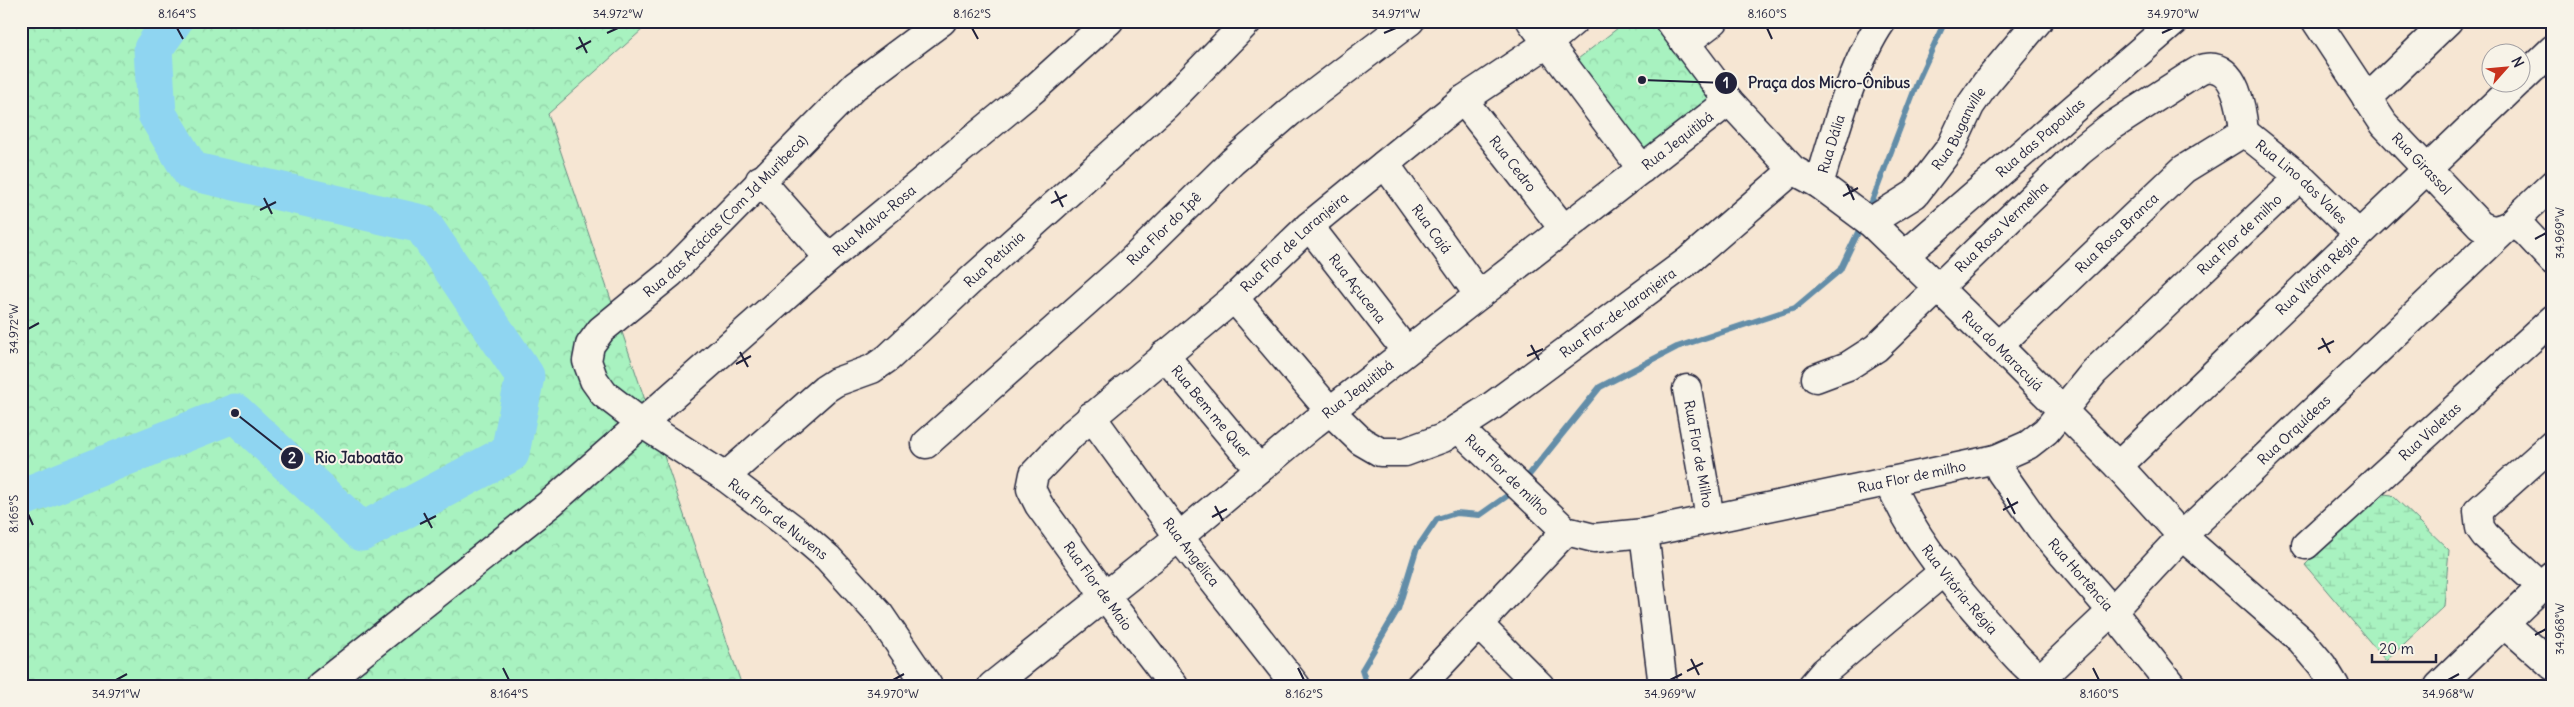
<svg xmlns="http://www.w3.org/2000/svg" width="2574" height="707" viewBox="0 0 2574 707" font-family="Delius,sans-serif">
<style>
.forest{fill:url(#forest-crowns);stroke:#658a7e}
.wetland{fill:url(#wetland-marsh);stroke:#658a7e}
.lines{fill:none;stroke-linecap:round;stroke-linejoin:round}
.stream{stroke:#638da8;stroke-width:6}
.river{stroke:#8fd5f1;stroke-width:39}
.minor-casing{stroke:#22223b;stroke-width:31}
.minor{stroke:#f7f3e8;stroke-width:28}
.ticks{fill:none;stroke:#22223b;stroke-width:2}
.labels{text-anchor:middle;stroke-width:4;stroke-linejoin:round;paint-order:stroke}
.street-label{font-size:14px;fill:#22223b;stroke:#f7f3e8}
.leader{fill:none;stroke:#22223b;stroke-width:2}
.callout-dot{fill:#22223b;stroke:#f7f3e8;stroke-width:2}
.mark-label{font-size:15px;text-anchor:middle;font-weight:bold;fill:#fff}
.callout-label{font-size:15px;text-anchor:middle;font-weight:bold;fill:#22223b;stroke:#f7f3e8;stroke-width:4;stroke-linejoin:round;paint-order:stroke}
.neatline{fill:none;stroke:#22223b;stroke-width:2}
.ticks-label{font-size:12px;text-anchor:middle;fill:#22223b}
</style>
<defs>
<pattern id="forest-crowns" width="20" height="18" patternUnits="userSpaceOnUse" patternTransform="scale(1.25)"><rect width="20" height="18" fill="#a8f2c0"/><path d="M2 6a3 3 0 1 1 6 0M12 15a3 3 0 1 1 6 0" fill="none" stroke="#90cfa6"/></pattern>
<pattern id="wetland-marsh" width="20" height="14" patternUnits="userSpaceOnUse" patternTransform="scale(1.25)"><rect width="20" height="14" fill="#a8f2c0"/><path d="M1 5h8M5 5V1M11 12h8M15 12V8" fill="none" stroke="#90cfa6"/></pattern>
</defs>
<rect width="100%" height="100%" fill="#f6e6d3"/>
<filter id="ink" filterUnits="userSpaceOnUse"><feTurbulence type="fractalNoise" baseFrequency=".02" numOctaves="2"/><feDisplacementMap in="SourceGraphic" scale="10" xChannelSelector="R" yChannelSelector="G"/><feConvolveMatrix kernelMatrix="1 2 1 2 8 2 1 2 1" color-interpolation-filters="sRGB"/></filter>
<g filter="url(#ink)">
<path class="forest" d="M21 21H652L548 114 742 686H21Z
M1627 21H1654L1711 99 1642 153 1574 62Z"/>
<path class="wetland" d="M2376 493 2392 495 2449 550 2444 606 2386 661 2305 565Z"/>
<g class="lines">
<path class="stream" d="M1868 212 1919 78 1945 21
M1525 480 1600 387 1677 347 1795 308 1840 270 1862 224
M1367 686 1362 670 1398 609 1416 550 1437 519 1456 513 1480 515 1514 491"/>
<path class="river" d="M21 498 235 413 362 532 510 453 525 376 422 224 191 171 157 114 153 49 173 21"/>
<defs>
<g id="minor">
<path d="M1531 21 1642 169"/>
<path id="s1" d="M1669 21 1729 101 1793 170 1819 184 1870 222 1998 346 2118 466 2182 536 2301 640 2322 665 2335 686"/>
<path id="s2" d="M2316 21 2384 124 2480 225C2494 233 2500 229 2514 223L2526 232 2553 261"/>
<path d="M1685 43 1714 21"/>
<path d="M2522 79 2553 49"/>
<path d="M2367 99 2448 21"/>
<path id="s3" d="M1463 100 1563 228"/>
<path id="s4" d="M2244 132 2300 177 2358 234"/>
<path id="s5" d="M1385 164 1479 295"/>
<path d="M760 180 829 258"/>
<path id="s6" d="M1819 184C1834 136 1853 62 1882 21"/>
<path id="s7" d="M1870 222 1915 194 1951 147 1970 106 1986 83 2038 21"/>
<path id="s8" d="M1309 226 1406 351"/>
<path id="s9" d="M1905 255 2175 21"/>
<path id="s10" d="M1234 298 1330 411 1361 441 1380 452H1405L1443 438 1492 406 1688 261 1793 170"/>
<path id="s11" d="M1998 346 2184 169 2244 132"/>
<path id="s12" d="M1164 355 1259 469"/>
<path id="s13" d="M1816 378 1848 366 1876 348 2079 152 2109 128 2191 75C2195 73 2200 69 2205 68 2236 63 2242 110 2244 132"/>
<path id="s14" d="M1687 389 1710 518"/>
<path id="s15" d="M1091 416 1179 537 1296 686"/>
<path id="s16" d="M1458 428 1566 531 1594 538 1644 533 1996 459 2028 445 2046 431 2094 372 2300 177"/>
<path id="s17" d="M926 444 1126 266 1232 162 1290 112 1410 21"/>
<path id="s18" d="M1996 459 2001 472 2041 529 2112 611 2172 686"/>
<path id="s19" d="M2118 466 2518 82"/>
<path id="s20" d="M725 477 825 389 836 382 872 369 888 358 970 281 1166 105 1248 21"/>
<path id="s21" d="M1889 481C1916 547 1969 603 2016 656 2025 666 2037 675 2045 686"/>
<path d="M1644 533 1663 686"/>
<path id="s22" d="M2306 545 2553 319"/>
<path d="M2542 587 2485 535 2480 528 2478 511 2553 444"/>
<path d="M1478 624 1540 686"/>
<path d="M2505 624 2553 666"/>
<path id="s23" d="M2040 679 2112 611 2182 536 2553 184"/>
<path id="s24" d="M320 686 552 502 829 258 1034 89 1109 21"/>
<path id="s25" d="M928 686 879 614 828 558 799 533 725 477 643 424 604 394 594 380 587 361 590 345 601 330 671 273 855 86 942 21"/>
<path id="s26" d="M992 686 1179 537 1313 424 1729 101"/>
<path id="s27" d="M1174 686 1105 596 1039 505 1031 489 1034 474 1072 434 1234 298 1309 226 1463 100 1548 43 1574 21"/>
<path d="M1420 686 1566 531"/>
<path d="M1812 686 1824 672 1944 571"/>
<path d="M2439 686 2553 576"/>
</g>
</defs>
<use href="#minor" class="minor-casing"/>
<use href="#minor" class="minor"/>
</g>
</g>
<path class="ticks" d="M177 28 183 39M972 28 978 39M1767 28 1772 39M607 33 618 28M1384 33 1396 28M2162 33 2173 28M579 37 587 53M576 49 591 41M1847 184 1854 200M1055 191 1063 207M1843 196 1858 188M264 198 272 214M1051 203 1067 195M260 210 276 202M2535 239 2546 233M28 329 39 323M2322 338 2330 353M1531 345 1539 360M2318 349 2334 341M740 352 748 367M1527 356 1543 349M736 364 751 356M2007 498 2015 514M1215 506 1223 521M2003 510 2018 502M424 513 432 528M28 514 33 525M1212 517 1227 509M420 524 436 516M2535 635 2546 629M1691 659 1699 675M503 668 509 680M1298 668 1304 680M2093 668 2099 680M1687 671 1703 663M116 680 127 674M893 680 904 674M1670 680 1682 674M2448 680 2459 674"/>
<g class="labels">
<g class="street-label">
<text dy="5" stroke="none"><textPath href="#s7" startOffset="132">Rua Buganville</textPath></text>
<text dy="5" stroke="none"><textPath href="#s9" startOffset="179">Rua das Papoulas</textPath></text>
<text dy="5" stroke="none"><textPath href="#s26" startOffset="876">Rua Jequitibá</textPath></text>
<text dy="5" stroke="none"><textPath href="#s6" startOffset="42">Rua Dália</textPath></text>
<text dy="5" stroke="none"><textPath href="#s2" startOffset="178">Rua Girassol</textPath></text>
<text dy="5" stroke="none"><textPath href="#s3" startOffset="81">Rua Cedro</textPath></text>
<text dy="5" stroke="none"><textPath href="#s4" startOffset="76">Rua Lino dos Vales</textPath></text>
<text dy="5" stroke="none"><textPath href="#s25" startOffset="682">Rua das Acácias (Com Jd Muribeca)</textPath></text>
<text dy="5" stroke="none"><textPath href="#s24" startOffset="724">Rua Malva-Rosa</textPath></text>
<text dy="5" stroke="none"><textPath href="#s13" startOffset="242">Rua Rosa Vermelha</textPath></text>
<text dy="5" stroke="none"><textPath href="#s17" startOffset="321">Rua Flor do Ipê</textPath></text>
<text dy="5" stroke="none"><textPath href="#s5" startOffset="80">Rua Cajá</textPath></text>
<text dy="5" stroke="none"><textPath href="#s11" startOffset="164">Rua Rosa Branca</textPath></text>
<text dy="5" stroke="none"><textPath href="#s16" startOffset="922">Rua Flor de milho</textPath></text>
<text dy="5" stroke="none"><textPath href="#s27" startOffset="608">Rua Flor de Laranjeira</textPath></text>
<text dy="5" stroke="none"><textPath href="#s20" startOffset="349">Rua Petúnia</textPath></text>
<text dy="5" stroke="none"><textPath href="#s19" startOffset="276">Rua Vitória Régia</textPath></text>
<text dy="5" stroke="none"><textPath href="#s8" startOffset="79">Rua Açucena</textPath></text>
<text dy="5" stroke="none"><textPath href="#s10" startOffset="494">Rua Flor-de-laranjeira</textPath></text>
<text dy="5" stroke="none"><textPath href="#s1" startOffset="472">Rua do Maracujá</textPath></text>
<text dy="5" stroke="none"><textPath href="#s26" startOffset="471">Rua Jequitibá</textPath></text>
<text dy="5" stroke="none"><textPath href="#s12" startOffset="74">Rua Bem me Quer</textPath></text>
<text dy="5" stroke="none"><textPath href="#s23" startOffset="356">Rua Orquídeas</textPath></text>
<text dy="5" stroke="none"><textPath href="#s22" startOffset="168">Rua Violetas</textPath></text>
<text dy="5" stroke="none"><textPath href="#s14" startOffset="66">Rua Flor de Milho</textPath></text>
<text dy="5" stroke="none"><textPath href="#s16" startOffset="68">Rua Flor de milho</textPath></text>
<text dy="5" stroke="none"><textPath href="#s16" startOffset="502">Rua Flor de milho</textPath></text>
<text transform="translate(778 519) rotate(38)" y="5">Rua Flor de Nuvens</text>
<text dy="5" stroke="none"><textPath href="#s15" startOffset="169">Rua Angélica</textPath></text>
<text dy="5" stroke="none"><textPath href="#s18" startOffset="144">Rua Hortência</textPath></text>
<text transform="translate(1098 586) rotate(54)" y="5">Rua Flor de Maio</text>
<text dy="5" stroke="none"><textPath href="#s21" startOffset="130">Rua Vitória-Régia</textPath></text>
</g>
</g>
<path class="leader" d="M1642 80L1726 83M235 413L292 458"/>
<g class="callout-dot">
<circle cx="1642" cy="80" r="5"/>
<circle cx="235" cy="413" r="5"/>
<circle cx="1726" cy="83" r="12"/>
<circle cx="292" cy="458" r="12"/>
</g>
<g class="mark-label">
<text x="1726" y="88">1</text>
<text x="292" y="463">2</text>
</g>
<g class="callout-label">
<text x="1829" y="88">Praça dos Micro-Ônibus</text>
<text x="359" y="463">Rio Jaboatão</text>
</g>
<rect width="2574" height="707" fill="none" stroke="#f7f3e8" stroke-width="55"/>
<g transform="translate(2506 68) rotate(63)"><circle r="24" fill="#f7f3e8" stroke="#a29fa3"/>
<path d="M0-4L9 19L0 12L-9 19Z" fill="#c8321e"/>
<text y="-8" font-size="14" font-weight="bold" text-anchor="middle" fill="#22223b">N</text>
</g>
<path d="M2372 654v8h64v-8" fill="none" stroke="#22223b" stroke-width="2.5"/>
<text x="2379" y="654" font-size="15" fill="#22223b" stroke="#f7f3e8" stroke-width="4" paint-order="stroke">20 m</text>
<rect x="28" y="28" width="2518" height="652" class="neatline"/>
<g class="ticks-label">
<text x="177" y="18">8.164°S</text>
<text x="618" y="18">34.972°W</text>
<text x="972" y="18">8.162°S</text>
<text x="1396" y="18">34.971°W</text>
<text x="1767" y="18">8.160°S</text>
<text x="2173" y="18">34.970°W</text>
<text transform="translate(2560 233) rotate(-90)" y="4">34.969°W</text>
<text transform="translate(14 329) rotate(-90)" y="4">34.972°W</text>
<text transform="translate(14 514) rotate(-90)" y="4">8.165°S</text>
<text transform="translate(2560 629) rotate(-90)" y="4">34.968°W</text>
<text x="116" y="698">34.971°W</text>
<text x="509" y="698">8.164°S</text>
<text x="893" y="698">34.970°W</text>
<text x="1304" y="698">8.162°S</text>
<text x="1670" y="698">34.969°W</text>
<text x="2099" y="698">8.160°S</text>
<text x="2448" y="698">34.968°W</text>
</g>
</svg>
